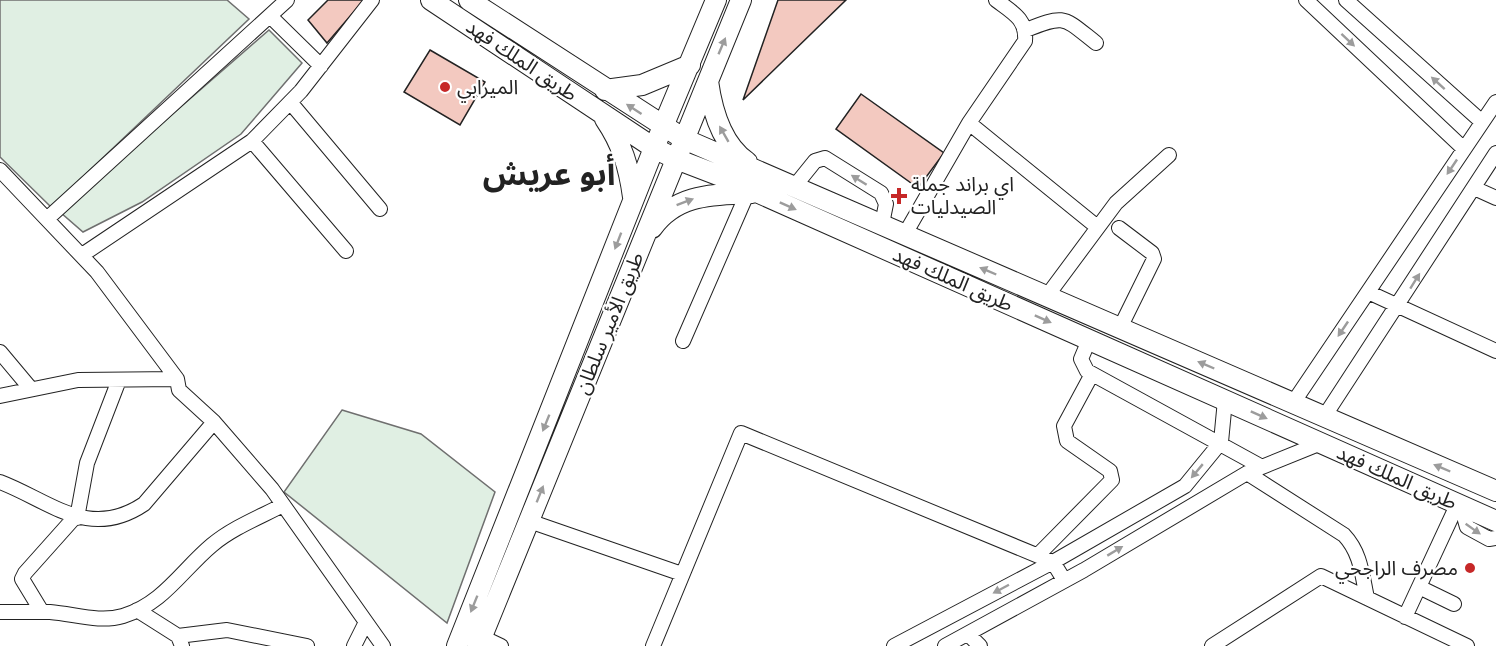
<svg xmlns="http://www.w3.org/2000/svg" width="1496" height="646" viewBox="0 0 1496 646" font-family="'Open Sans','Noto Sans Arabic',sans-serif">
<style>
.green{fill:#e0efe3;stroke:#6f6f6f;stroke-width:1.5}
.building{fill:#f3c9c0;stroke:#222;stroke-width:1.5}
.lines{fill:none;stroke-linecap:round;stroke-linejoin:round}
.minor-casing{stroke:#222;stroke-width:16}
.highway-casing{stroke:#222;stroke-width:22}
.minor{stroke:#fff;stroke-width:14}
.highway{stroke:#fff;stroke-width:20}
.oneway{fill:#9c9c9c}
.poi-dot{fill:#c62828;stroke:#fff;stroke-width:2}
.labels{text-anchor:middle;stroke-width:4.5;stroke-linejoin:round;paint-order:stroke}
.street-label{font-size:20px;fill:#222;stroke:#fff}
.poi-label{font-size:20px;fill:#222;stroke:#fff;text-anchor:start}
.town-label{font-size:32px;font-weight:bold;fill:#222;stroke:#fff}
</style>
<rect width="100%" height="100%" fill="#fff"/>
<path class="green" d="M0 0H227L249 19 51 207 0 157Z
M269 30 302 63 241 134 142 202 83 232 60 212Z
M342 410 421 434 495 492 447 623 284 492Z"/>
<path class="building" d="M328 0H364L327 43 308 20Z
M778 0H846L743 100Z
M430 50 485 82 460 125 404 92Z
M861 94 944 153 918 188 836 129Z"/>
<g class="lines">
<defs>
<path id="minor" d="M1306 0 1464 149
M1346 0 1482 122
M270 16 321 66
M1026 30C1066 14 1063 17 1096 43
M290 102 380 209
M969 123 1096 226
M252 141 346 251
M0 170 97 272 177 379 179 390 214 422 272 489 383 646
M794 187 815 161 825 158 881 193 886 204 882 224
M1474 188 1496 198
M48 218 287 0
M1119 228 1152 253 1154 259 1120 328
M905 234 969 123 1025 41C1027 19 1012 12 996 0
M82 255 252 141 301 91 372 0
M1368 292 1496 351
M1047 296 1116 203 1169 155
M1089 340 1081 359 1087 371 1262 467
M683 341 747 194
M0 352 31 389
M0 396 78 380 177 379
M1293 403 1496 102
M1324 417 1496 153
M1247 473 1344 535C1361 553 1362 575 1367 598
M0 482C50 501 89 541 144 504L214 422
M1469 509 1465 520 1467 527 1489 539 1496 538
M77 518 87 463 119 380
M529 521 682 574
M1038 555 1112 480 1110 471 1067 441 1064 426 1092 374
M1419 587 1454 604
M137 610 178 636 182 646
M0 612C17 612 34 612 50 612 75 614 99 623 123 616 163 604 182 570 212 545 232 528 260 517 283 505
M42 612 22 579 25 573 75 517
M1405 617 1458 503
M968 634 980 646
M178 636 227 630 307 646
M482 637 501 646
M354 646 365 624
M653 646 741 433 1053 562 1064 580
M894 646 1053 562 1185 486 1221 442 1225 400
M945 646 1084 570 1247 473 1321 443
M1212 646 1321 576 1467 646"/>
<path id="highway" d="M431 0 654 148 676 159 723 177 1496 521
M469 0 684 139 1496 491
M708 81C712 110 721 144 747 162
M605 90 642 85 690 65
M605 119C622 144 629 167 633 197
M652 228C677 193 714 195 752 193
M457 646 654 148 716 0
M478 646 741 0"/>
</defs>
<use href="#minor" class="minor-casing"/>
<use href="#highway" class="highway-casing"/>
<use href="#minor" class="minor"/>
<use href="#highway" class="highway"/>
</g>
<defs><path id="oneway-solid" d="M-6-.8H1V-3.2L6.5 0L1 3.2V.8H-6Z" transform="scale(1.5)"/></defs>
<g class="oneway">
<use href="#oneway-solid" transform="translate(1348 40) rotate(43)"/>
<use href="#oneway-solid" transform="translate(722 46) rotate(-67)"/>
<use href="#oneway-solid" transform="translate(1438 83) rotate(-138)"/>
<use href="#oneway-solid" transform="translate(634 109) rotate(-147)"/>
<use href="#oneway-solid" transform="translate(724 134) rotate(-120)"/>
<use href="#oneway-solid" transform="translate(1452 167) rotate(124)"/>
<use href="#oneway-solid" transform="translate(859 180) rotate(-148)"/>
<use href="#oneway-solid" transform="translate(685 202) rotate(-21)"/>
<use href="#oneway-solid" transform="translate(788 206) rotate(24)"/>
<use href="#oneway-solid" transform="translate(618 241) rotate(111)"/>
<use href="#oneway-solid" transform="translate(988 271) rotate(-157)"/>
<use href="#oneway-solid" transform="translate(1415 281) rotate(-58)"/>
<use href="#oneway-solid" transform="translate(1043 319) rotate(24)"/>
<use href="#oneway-solid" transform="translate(1343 329) rotate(124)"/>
<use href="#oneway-solid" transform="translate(1206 365) rotate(-157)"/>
<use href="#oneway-solid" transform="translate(1259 415) rotate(24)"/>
<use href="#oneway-solid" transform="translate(546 423) rotate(112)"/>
<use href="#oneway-solid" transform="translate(1442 468) rotate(-157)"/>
<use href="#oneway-solid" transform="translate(1197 471) rotate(130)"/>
<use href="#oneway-solid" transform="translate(540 494) rotate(-68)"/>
<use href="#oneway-solid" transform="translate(1473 529) rotate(35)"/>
<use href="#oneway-solid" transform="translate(1115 551) rotate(-31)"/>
<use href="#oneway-solid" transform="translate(1001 589) rotate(152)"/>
<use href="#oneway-solid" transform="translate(474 604) rotate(112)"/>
</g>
<g class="poi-dot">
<circle cx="445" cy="87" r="6"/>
<path d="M896 187h6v6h6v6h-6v6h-6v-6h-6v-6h6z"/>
<circle cx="1470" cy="568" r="6"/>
</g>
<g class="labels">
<g class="street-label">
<text transform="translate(522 60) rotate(34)" y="7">طريق الملك فهد</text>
<text transform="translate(953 279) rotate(24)" y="7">طريق الملك فهد</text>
<text transform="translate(609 323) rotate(-68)" y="7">طريق الأمير سلطان</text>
<text transform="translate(1397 477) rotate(24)" y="7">طريق الملك فهد</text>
</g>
<g class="poi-label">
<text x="457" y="94">الميرابي</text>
<text x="911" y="191">اي براند جملة<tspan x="911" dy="23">الصيدليات</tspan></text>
<text x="1458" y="575" text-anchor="end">مصرف الراجحي</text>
</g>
<g class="town-label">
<text x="549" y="185">أبو عريش</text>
</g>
</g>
</svg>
